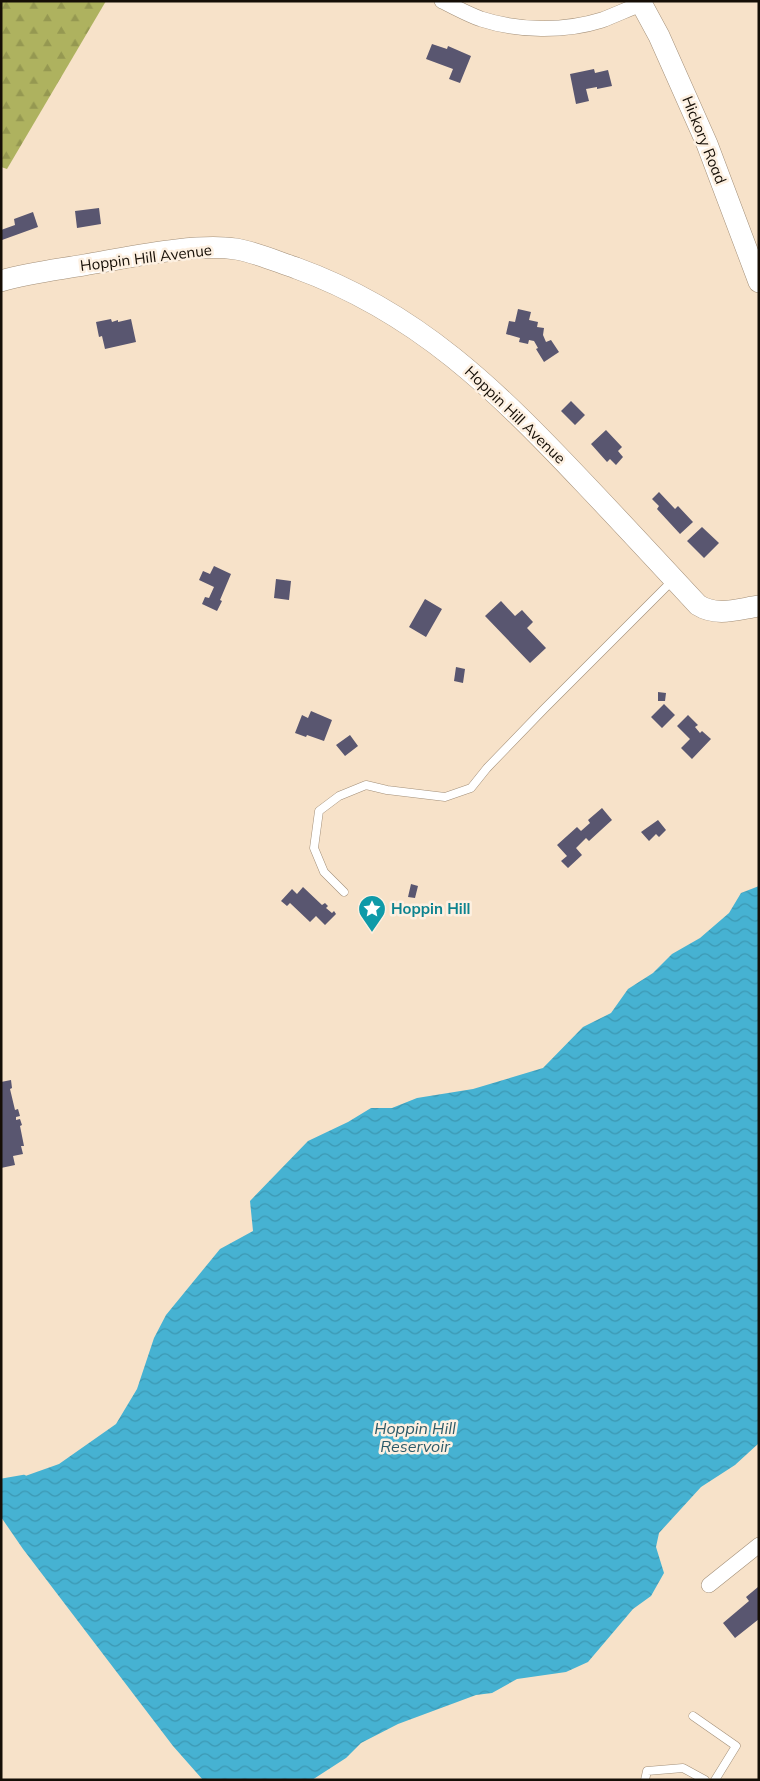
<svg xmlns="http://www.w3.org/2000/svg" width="760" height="1781" viewBox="0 0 760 1781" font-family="Mulish,sans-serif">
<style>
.forest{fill:url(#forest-firs)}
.water{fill:url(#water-waves)}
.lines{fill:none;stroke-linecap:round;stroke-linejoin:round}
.stream{stroke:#46b2d2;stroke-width:4.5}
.building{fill:#595670}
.lane-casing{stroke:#a38f78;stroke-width:9}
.street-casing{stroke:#a38f78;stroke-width:16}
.secondary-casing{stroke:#a38f78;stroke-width:22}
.lane{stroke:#fff;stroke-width:8}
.street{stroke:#fff;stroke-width:15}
.secondary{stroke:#fff;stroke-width:21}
.labels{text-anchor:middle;stroke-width:5;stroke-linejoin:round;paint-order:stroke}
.street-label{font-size:15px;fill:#150e06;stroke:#fdf0e1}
.culture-label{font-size:15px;font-weight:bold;fill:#0d838f;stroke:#fdf0e1;text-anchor:start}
.water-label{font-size:16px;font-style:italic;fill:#2d5b69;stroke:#fdf0e1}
</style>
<defs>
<pattern id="forest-firs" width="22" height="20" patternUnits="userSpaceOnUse" patternTransform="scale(1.25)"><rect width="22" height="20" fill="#aeb25f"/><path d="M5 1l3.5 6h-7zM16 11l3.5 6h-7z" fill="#959851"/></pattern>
<pattern id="water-waves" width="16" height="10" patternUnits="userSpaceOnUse" patternTransform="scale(1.25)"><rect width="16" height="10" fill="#46b2d2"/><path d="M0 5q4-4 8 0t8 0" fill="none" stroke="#3c98b3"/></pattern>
</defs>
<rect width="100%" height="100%" fill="#f7e2c9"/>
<path class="forest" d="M1 1H106L7 169 1 167Z"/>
<path class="water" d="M759 886V1443L735 1465 701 1487 659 1533 656 1547 664 1573 651 1596 633 1609 588 1662 566 1672 517 1679 492 1693 476 1695 398 1724 361 1743 346 1758 312 1780H203L173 1746 23 1549 1 1517V1479L14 1480 59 1464 116 1424 137 1389 154 1338 166 1315 220 1249 253 1231 250 1201 308 1141 348 1122 371 1108H392L417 1098 473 1089 543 1068 583 1027 611 1013 628 989 653 973 672 954 700 938 729 913 741 893Z"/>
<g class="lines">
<path class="stream" d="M1 1481 24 1477"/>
</g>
<path class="building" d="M432 44 447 49 448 46 471 56 460 83 449 79 453 69 426 59Z
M594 69 595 73 608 70 612 86 597 89V87L586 89 589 101 576 104 570 74Z
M99 208 101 224 77 228 75 211Z
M33 212 38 227 2 240 1 230 15 225 14 219Z
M518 309 531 312 529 320 538 322 537 327 544 328 543 335 546 342 551 340 559 352 544 362 536 349 538 348 534 341 529 340 528 344 519 342 520 338 506 334 509 321 515 322Z
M111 319 112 322 118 320V322L131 319 136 342 105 349 102 336 99 337 96 322Z
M571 401 585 415 575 425 561 411Z
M606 430 622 447 618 451 623 457 616 465 610 459 607 462 591 444Z
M659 492 675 509 678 506 693 522 680 534 657 509 659 506 652 499Z
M702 527 719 543 704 558 687 541Z
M214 566 231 574 220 600 222 601 217 611 202 604 205 597 209 598 214 587 199 580 203 571 210 574Z
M276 579 291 581 289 600 274 598Z
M425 599 442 609 426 637 409 627Z
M501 601 515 616 522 610 533 622 527 628 546 648 530 663 485 616Z
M456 667 465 669 463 683 454 681Z
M658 692 666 693 665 701H658Z
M664 704 675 715 662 728 651 717Z
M311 711 332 720 324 741 307 735 306 737 295 733 302 715 308 718Z
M688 715 698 725 695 727 700 733 702 731 711 739 692 759 681 748 690 739 677 726Z
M350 735 358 746 345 756 336 745Z
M602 808 612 820 589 841 586 838 576 848 582 855 568 868 561 861 567 856 557 845 577 827 581 831 590 823 588 820Z
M658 820 666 830 659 837 656 834 649 841 641 832Z
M411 884 418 886 415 898 408 897Z
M303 887 322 905 325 903 328 906 326 908 332 913 334 911 336 914 325 925 316 916 310 922 290 903 287 906 281 901 292 889 297 894Z
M11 1080 12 1088 10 1089 15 1110 18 1109 20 1116 16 1117V1120L20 1119 22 1125 20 1126 24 1146H21L23 1154 13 1156 15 1165 1 1168V1082Z
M758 1587 759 1619 735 1638 723 1623 749 1601 746 1597Z"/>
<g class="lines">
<defs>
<path id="lane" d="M344 892 324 872 314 848 319 811 339 796 366 785 387 790 445 797 471 788 487 768 544 709 673 580
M693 1716 736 1746 715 1780
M645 1780 647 1771 683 1768 705 1780"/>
<path id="street" d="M442 1C455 7 467 14 481 19 518 31 564 32 602 20 615 15 628 9 641 4
M709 1585 759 1545"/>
<path id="secondary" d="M640 1 659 36 707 144 759 282
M1 281C32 272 64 269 95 263 136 256 197 243 236 249 255 252 278 262 296 268 418 312 497 391 584 483 622 523 660 564 698 605 717 617 738 609 759 606"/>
</defs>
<use href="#lane" class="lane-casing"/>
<use href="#street" class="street-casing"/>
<use href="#secondary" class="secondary-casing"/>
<use href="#lane" class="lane"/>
<use href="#street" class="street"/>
<use href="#secondary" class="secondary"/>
</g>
<defs>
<symbol id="sight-pin" viewBox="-11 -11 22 30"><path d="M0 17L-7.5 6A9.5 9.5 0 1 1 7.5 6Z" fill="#0f9aa8" stroke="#fdf0e1"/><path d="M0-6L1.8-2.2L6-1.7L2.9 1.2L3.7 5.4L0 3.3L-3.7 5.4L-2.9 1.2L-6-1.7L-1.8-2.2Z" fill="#fff"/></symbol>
</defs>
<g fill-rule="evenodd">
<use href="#sight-pin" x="356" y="893" width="32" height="43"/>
</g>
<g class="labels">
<g class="street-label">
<text transform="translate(704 140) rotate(68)" y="5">Hickory Road</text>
<text transform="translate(146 258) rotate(-7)" y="5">Hoppin Hill Avenue</text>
<text transform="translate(515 415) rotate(44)" y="5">Hoppin Hill Avenue</text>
</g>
<g class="culture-label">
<text x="391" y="914">Hoppin Hill</text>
</g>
<g class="water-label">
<text x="415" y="1434">Hoppin Hill<tspan x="415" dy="18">Reservoir</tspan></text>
</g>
</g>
<rect width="760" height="1781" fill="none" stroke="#150e06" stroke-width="5"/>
</svg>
